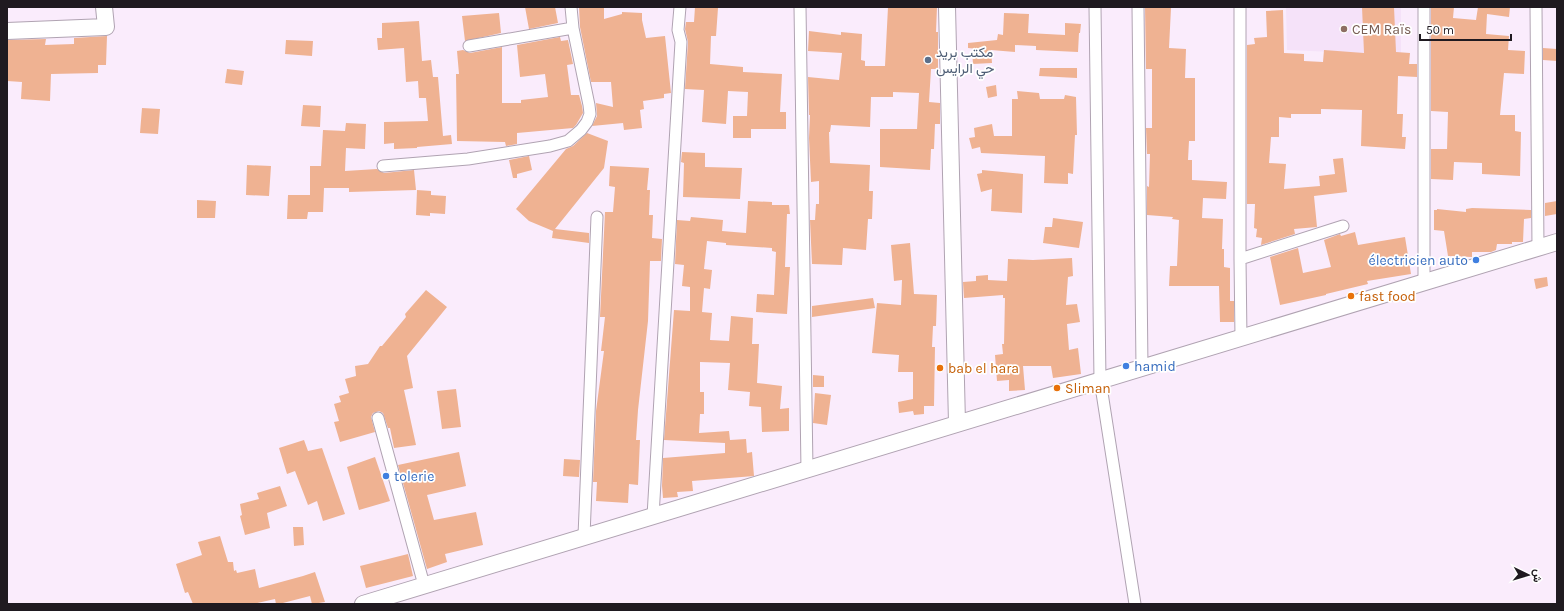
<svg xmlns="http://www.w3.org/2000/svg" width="1564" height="611" viewBox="0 0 1564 611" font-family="Karla,Vazirmatn,sans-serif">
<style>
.built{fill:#f5e2f9}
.building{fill:#efb292}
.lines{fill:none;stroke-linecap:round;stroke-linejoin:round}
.street-casing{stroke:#b0a3b2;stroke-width:13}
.secondary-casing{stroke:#b0a3b2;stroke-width:18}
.street{stroke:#fff;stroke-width:11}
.secondary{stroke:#fff;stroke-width:16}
.education-dot{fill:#8d6e63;stroke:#fff;stroke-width:1.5}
.service-dot{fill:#5c6f8a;stroke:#fff;stroke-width:1.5}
.shop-dot{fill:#3f7fe0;stroke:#fff;stroke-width:1.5}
.food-dot{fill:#e8710a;stroke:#fff;stroke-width:1.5}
.labels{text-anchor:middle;stroke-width:3.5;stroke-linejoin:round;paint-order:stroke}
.education-label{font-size:14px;fill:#785e54;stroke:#fff;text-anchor:start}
.service-label{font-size:14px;fill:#4e5e75;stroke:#fff;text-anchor:start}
.shop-label{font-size:14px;fill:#366cbe;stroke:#fff;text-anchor:start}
.food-label{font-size:14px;fill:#c56008;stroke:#fff;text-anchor:start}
</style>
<rect width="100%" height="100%" fill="#faecfc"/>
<path class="built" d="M1271 7H1401V55L1287 50 1286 8Z"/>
<path class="building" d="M525 7H555L558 23 529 29Z
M579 7H604V19L622 14V12L642 13V20L646 38 665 36 671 93 664 94V98L643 101 644 109 640 110 642 128 624 130 623 123 592 126 597 116 596 103 613 107 611 82H591L580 27Z
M695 7 718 8 716 36H711L710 64 743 67V72L782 74 780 112H786V129H751V138H733V116H747L748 92 728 91 726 124 702 122 704 90 685 89 688 42 685 29 686 22H694Z
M888 7H937L936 32H938V69H931L929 102 940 103V124H935L934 149H931L930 170 880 167V129H917L919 93 893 92V97H871L870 127 831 125 830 132H829L830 163 870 165 869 191H873L872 219H868L866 250 843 248 842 265 812 264 810 220H815L816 204H819V181L811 182 809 138 810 115H809L808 77 839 80 842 53 808 51 809 31 841 35V32L862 34 861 60 865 61V66H885Z
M1145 7 1171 8 1169 48 1186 49 1185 78H1195V141H1189L1188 160H1192V180L1227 182 1226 199 1203 198 1202 218 1223 219 1222 249H1224V267L1230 268V301H1234V322H1220L1219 286H1169L1170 266H1177L1179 220 1172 219 1173 217 1147 215V186L1149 187 1150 154H1147L1146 128H1152V69H1146Z
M1362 7H1394L1396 52 1410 53 1409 64H1417V77L1398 76 1397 114H1403L1402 137H1406L1405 149 1361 146 1362 110 1321 109V114H1291V118L1279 117V137H1271L1269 163 1286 164 1284 189 1320 186 1319 176 1335 174 1333 159 1343 158 1347 192 1314 196 1317 227 1294 229 1295 234 1261 245 1262 238 1256 237 1257 229 1254 228 1255 204H1247V45L1255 44 1254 38 1267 37 1266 11 1283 10 1284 53 1304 54V61L1323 62 1324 50 1364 53Z
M1431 7H1454L1453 18 1476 20 1478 7H1510L1509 17 1487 14 1486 34 1509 36 1508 50 1525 51 1524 74 1504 73 1500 115H1515V131L1521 132 1520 176 1482 174V163L1454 162 1453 180 1431 179V149H1447L1448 112 1431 111Z
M499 13 501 33 465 41 462 16Z
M1004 13 1029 14 1028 33 1065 35V23L1081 24 1080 33H1079L1078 52 1036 50V46L1015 45V52L991 50 992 63 973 64 972 50 978 49 968 48V43L997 40 998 34 1003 35Z
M419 21 422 61 431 60 433 77H438L443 136 451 135 452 144 417 147V148L394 149V143L384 144V122L428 121 426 98H419L418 81 406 82 404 48 378 50 377 38H382V23Z
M107 36 106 65H98V73L51 74 50 101 21 99 22 82 7 81V40L46 39 45 45 74 44V38Z
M560 37 561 41 568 40 573 64 567 65 571 95H579L582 106 583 113 576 125 573 128 517 133V144L506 146 505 142 457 141 456 74H459L457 51 463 50 470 53 502 47V103H521V100L548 97 545 74 520 77 517 45Z
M286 40 313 41 312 56 285 54Z
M1543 48 1557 49V61L1543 60Z
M1040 68H1077V78L1039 76Z
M227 69 244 71 242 85 225 83Z
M996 85 997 96 988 98 986 87Z
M1017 91 1039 93 1040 99H1064L1065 95 1076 97 1077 135H1075L1073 174 1068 173V184L1044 183 1045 156 981 153 980 147 972 149 969 138 975 137 974 128 992 124 994 136H1012V99H1018Z
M303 105 321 106 320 127 301 126Z
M142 108 160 109 158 134 140 133Z
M346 123 366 124 365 149 346 148 345 171 377 169 384 173 414 170 416 190 349 192V188H324L323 212H308L307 219H287L288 195H310V166H321L323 130 345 131Z
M587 133 608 141 604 168 555 229 589 233V243L552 238 553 231 529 221 516 209 566 149 573 146Z
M682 152 705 153V167L742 168 740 199 683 197 684 163 681 162Z
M529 156 532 170 517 174V178H513L509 160Z
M247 165 271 166 269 196 246 195Z
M610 166 649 168 647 190H650L649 215H653L652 238 662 239 661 261H650L648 321 638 410 636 440H640L638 485 629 484 628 503 596 501 597 482H593L596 411 604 351H601L605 317H600L605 212H613L615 187 609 186Z
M982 170 1023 174 1022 213 991 211 992 189 981 192 977 174 982 173Z
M417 190 431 191V195L446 196 445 214 430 213V216L416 215Z
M197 200 216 201 215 218H197Z
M748 201 772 202V205H789L790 214H787L785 267H790L787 314 756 312 757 294 774 295 776 252 772 251V248L726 245V243L707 241 704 269 712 270 710 289 704 288 702 312 712 313 710 340 729 341 731 316 753 318 752 344H759L757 383 782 386 780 409 789 408V431L762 432 761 407 749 406 750 392 728 390 730 363 700 362V392H704V414H700L699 433 729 431 730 440 746 439 747 453 752 452 754 476 692 481 693 491 677 492 678 497 663 498 662 486 663 458 725 453V443L664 440 674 310 690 311V287L682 286 684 265 675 264 677 220 690 221 691 217 723 220 722 231 746 233Z
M1557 201V214L1545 216V203Z
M1472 208 1531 210V218L1524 219 1523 242H1512V244H1497L1496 250 1491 252H1472V257L1448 256 1444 231 1434 230V210H1437V209L1466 212V209Z
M1053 218 1083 222 1079 248 1043 243 1045 227H1052Z
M1355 232 1358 245 1405 237 1411 274 1367 281 1368 284 1326 294V295L1280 305 1270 257 1298 248 1303 273 1331 267 1324 240 1340 234 1341 236Z
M910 243 914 294 937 295 936 326H933L932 347H935L934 406H924V414L914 415 913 411 899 413 898 402 913 399V372H898L899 355 872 353 877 303 901 305 902 280 894 281 891 245Z
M1072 258 1073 276 1068 277 1066 305 1077 304 1080 322 1067 324 1069 350 1078 348 1081 374 1053 378 1051 366H1023L1025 390 1009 391V380L997 381 995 355 1003 354 1002 344H1004L1005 298H1003V295L964 298 963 282 976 281V276L988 275V280L1007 281 1008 259 1033 260Z
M1547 277 1548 286 1536 289 1534 279Z
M426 290 447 307 407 356 413 388 404 390 416 445 394 448 390 428H388L383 413 379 411 373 413 371 417 375 432 340 442 334 422 339 421 334 404 341 402 339 396 349 393 345 379 356 376 355 366 368 364 380 346H382L406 317 405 314Z
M873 298 875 308 812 317V306Z
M813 375 824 376V387H813Z
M456 389 461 427 442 429 437 391Z
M815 393 831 395 827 425 813 423Z
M304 440 308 451 322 448 345 514 323 521 317 501 308 505 295 471 287 474 279 448Z
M459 452 466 486 427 495 434 520 476 512 483 545 445 554 447 562 427 569 398 465Z
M375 457 390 501 359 510 347 467Z
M564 459 580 460 579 477 563 476Z
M280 486 287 506 267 513 270 528 245 535 240 516 242 515 240 504 259 499 257 493Z
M293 527H303L304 545 294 546Z
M220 536 228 562H233L234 571 236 570 237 573 255 569 259 588 303 576 315 572 325 602 312 604 310 596 279 604H276L275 599 253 604H193L188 592 185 593 176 564 202 555 198 542Z
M408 554 413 576 366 588 360 566Z"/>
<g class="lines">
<defs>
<path id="street" d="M800 7 807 469
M1095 7 1100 380 1135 604
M1138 7 1142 367
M1240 7V259L1241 338
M1424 7V282
M1536 7 1538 248
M469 46 573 28
M383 166 468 159 550 146 568 141 581 130 587 122 590 114 589 105 573 28 571 7
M1240 259 1343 226
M378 418 424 585
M653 516 681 42 678 30 680 7
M584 536 597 217"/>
<path id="secondary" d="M947 7 957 423
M7 31 106 27 104 7
M363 604 1557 242"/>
</defs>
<use href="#street" class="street-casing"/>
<use href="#secondary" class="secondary-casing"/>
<use href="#street" class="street"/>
<use href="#secondary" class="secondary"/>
</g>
<circle class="education-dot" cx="1344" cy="29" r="4"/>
<circle class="service-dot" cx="928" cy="60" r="4"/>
<g class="shop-dot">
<circle cx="1476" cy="260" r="4"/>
<circle cx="1126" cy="366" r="4"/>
<circle cx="386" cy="476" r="4"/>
</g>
<g class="food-dot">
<circle cx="1351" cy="296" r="4"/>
<circle cx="940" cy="368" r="4"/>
<circle cx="1057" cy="388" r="4"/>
</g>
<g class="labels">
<g class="education-label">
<text x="1352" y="34">CEM Raïs</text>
</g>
<g class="service-label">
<text x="936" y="57">مكتب بريد<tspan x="936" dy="16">حي الرايس</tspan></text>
</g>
<g class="shop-label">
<text x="1468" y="265" text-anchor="end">électricien auto</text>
<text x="1134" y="371">hamid</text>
<text x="394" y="481">tolerie</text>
</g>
<g class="food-label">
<text x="1359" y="301">fast food</text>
<text x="948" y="373">bab el hara</text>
<text x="1065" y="393">Sliman</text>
</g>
</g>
<rect width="1564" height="611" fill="none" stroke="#1f1a20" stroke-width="16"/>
<g transform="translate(1528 575) rotate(95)" stroke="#ffffff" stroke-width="3" paint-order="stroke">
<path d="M0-3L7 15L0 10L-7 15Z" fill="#1f1a20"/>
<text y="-6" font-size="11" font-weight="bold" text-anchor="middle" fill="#1f1a20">ش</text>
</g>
<path d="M1420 34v6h91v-6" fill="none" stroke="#1f1a20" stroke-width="2"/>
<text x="1426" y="34" font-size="12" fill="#1f1a20" stroke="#ffffff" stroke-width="3" paint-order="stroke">50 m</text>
</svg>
